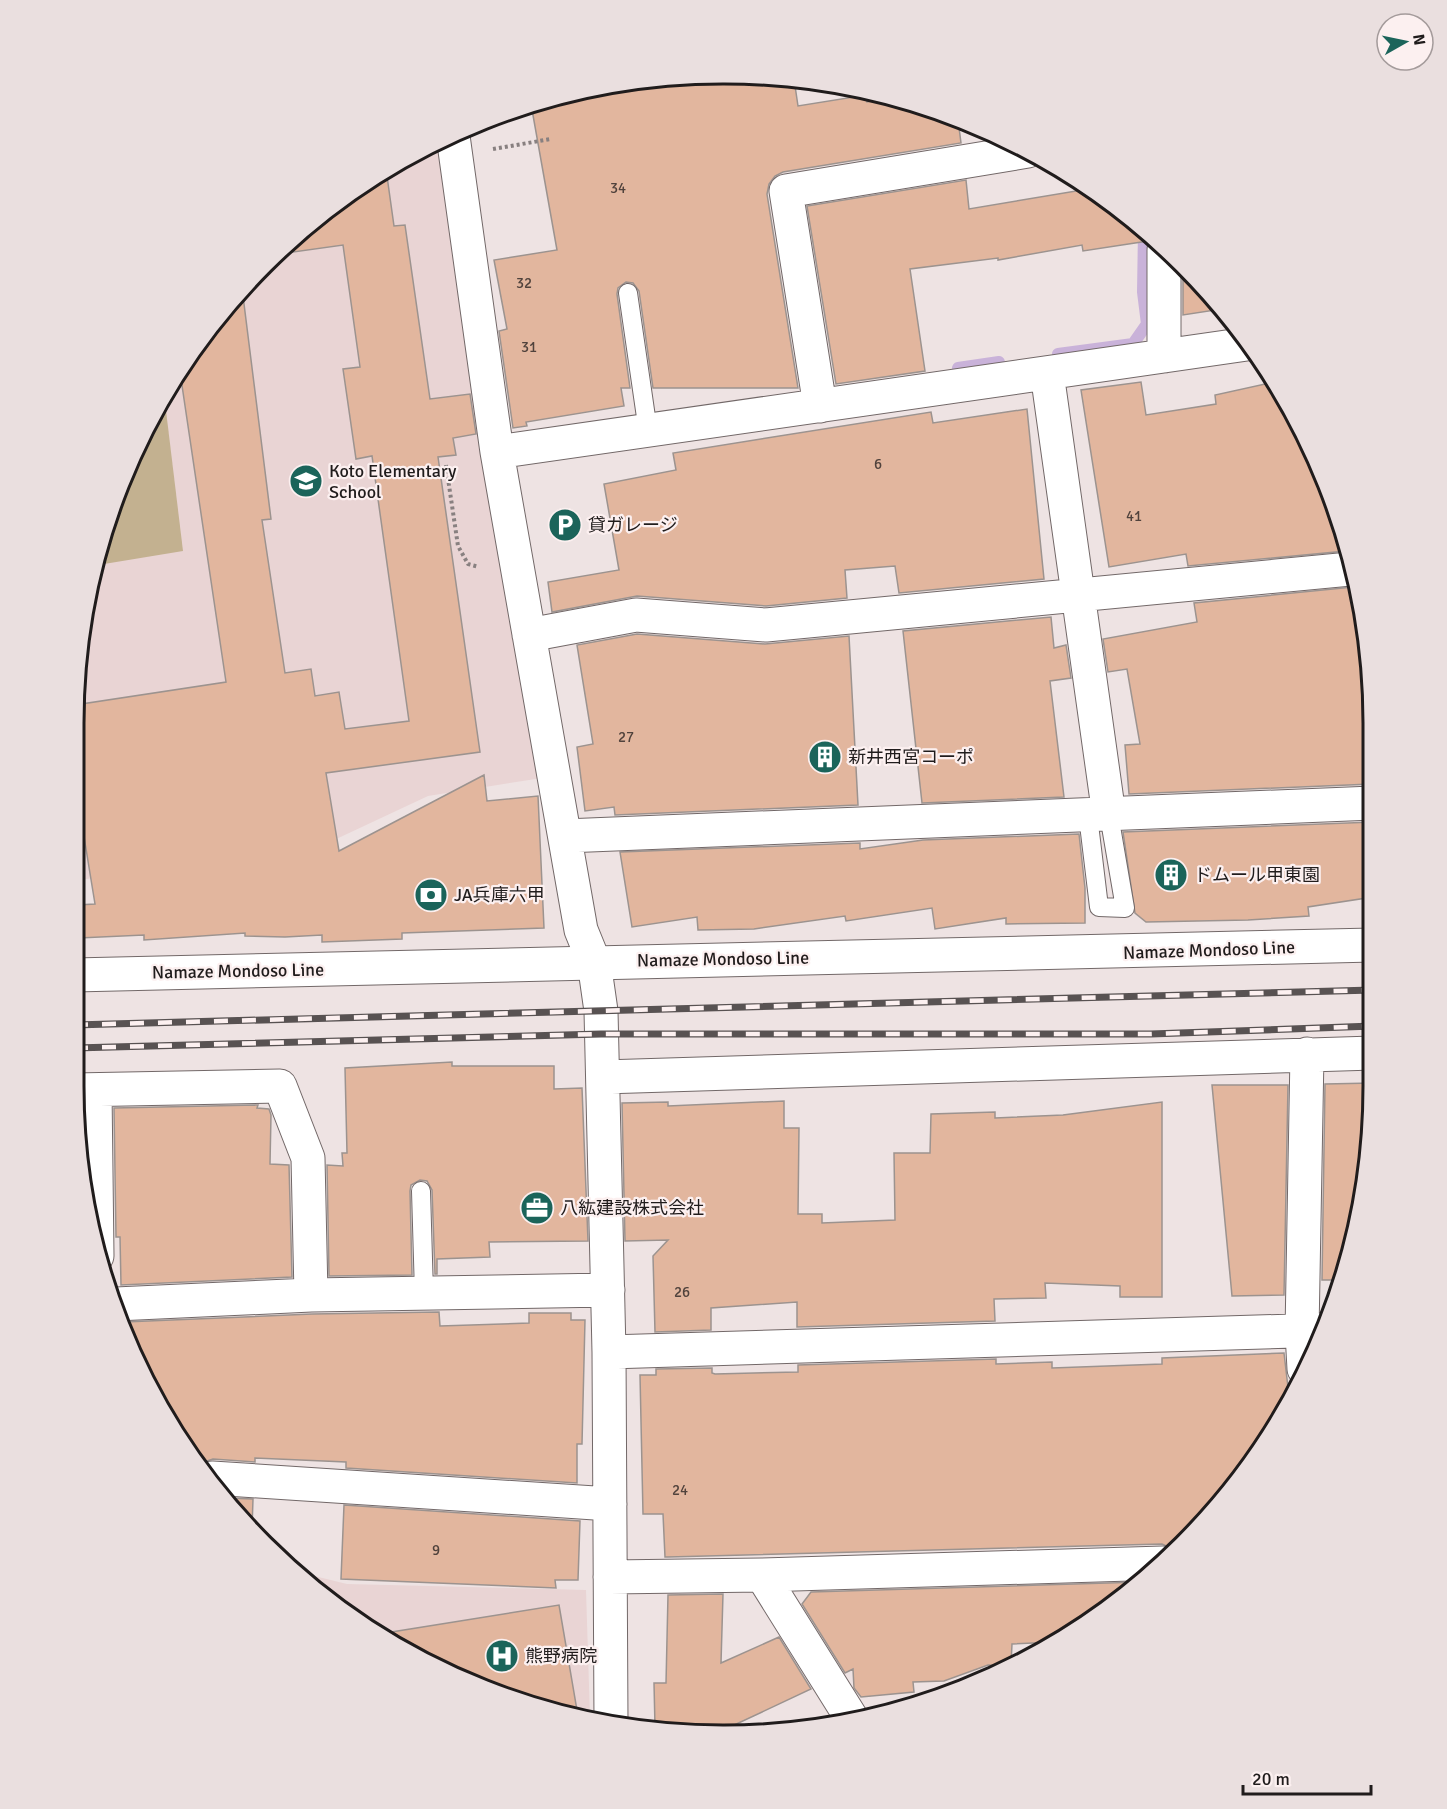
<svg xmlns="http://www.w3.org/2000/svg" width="1447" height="1809" viewBox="0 0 1447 1809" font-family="Signika,'Noto Sans JP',sans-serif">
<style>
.built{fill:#e9d4d4}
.green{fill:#c3b190}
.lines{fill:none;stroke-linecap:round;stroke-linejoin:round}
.stream{stroke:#c9b2d9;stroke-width:12}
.building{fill:#e2b69e;stroke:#9c938f;stroke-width:1.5}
.lane-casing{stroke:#726868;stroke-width:20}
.street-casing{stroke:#726868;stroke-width:35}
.secondary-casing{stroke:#726868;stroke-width:35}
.path{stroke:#888080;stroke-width:4;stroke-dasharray:3 3;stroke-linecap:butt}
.lane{stroke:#fff;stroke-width:18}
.street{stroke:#fff;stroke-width:33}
.secondary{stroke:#fff;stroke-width:33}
.rail-casing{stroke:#585252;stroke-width:7}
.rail{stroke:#fcf0f0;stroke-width:4.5;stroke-dasharray:14;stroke-linecap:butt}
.labels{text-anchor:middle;stroke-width:4.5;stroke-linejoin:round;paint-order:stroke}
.number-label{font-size:15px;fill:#50423c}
.poi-label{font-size:18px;fill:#201c1c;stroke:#fcf0f0;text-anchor:start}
.street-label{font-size:18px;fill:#201c1c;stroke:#fcf0f0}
.rim{fill:none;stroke:#201c1c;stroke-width:3}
</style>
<rect width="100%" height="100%" fill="#eee3e3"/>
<path class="built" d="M438 143 542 778 428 796 332 841 74 881 75 681 108 514 160 399 235 295 328 208 399 160Z
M298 1572 347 1584 586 1590 590 1718 555 1713 398 1648Z"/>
<path class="green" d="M164 394 183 551 98 565 108 514Z"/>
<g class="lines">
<path class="stream" d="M1058 354 1133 344 1147 324 1143 292 1144 231
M958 368 999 362
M867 1717 920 1702"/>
</g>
<path class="building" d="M766 75 794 79 798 106 866 95 867 102 896 97 958 120 961 143 783 172 775 176 769 184 767 194 798 388H653L639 291 633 283 626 282 618 288 617 294 630 388H621L624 406 526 422 527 426 513 428 499 331 507 329 494 260 557 250 531 104 639 79Z
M386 169 394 226 405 225 430 399 470 394 476 434 453 438 456 455 438 457 480 752 326 773 339 851 484 775 487 801 538 796 544 928 402 933V939L322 942V935L285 937 245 936V933L144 940V935L79 938 77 905 95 904 80 812 74 813 75 705 226 682 180 372 242 288 271 519 262 520 285 673 311 669 315 696 339 692 345 729 409 721 372 456 356 459 343 369 360 367 343 245 279 254 328 208Z
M966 180 969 209 1088 189 1119 208 1151 237 1148 241 1083 251 1082 245 998 260V258L910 269 925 371 836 384 807 206Z
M1183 267 1212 295 1222 309 1183 315Z
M1141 382 1146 415 1216 404 1215 395 1274 382 1287 399 1339 515 1346 551 1188 566 1186 554 1109 567 1081 390Z
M1027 409 1044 579 899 593 895 566 845 570 847 598 766 606 637 596 552 612 548 582 619 570 604 484 676 470 673 453 931 412 933 423Z
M1353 587 1372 681V784L1129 794 1125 745 1140 744 1127 669 1108 672 1103 639 1197 622 1194 603Z
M1051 617 1054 648 1066 645 1071 678 1050 681 1064 797 922 803 903 631Z
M637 634 765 644 849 636 858 805 615 815 614 807 585 811 577 747 593 744 577 645Z
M1373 822V897L1308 907 1309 916 1248 920 1146 922 1135 913 1123 832Z
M1079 834 1085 888V923L1006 924V918L935 929 932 908 846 921 845 916 754 929 698 930 697 917 632 927 620 852 860 843V849L923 840Z
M452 1062V1066H554V1089L582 1088 588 1241 489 1242 490 1257 437 1259V1274H435L432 1190 427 1181 420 1180 411 1185 410 1191 412 1275 329 1276 327 1165 343 1166 342 1153H347L345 1068Z
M1373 1083 1361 1212 1341 1280H1322L1325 1084Z
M1212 1085H1288L1284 1295 1232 1296Z
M784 1101V1128H799L798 1214H822V1223L895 1220 894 1153H930L931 1114 995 1112V1118L1063 1115 1162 1102V1297H1120V1286L1045 1283 1046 1298 994 1299 995 1321 797 1327V1302L711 1308V1330L655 1332 653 1256 668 1240 625 1241 622 1103 668 1102V1106Z
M258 1105 257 1108 269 1109 271 1115 270 1164 289 1165 292 1277 121 1285 120 1237H116L114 1108Z
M439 1312 440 1326 529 1323V1313H571V1320H585L582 1444H577V1483L346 1468V1462L255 1458V1462L213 1459 201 1463 160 1410 124 1322 312 1314Z
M1284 1353 1289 1396 1239 1481 1175 1550 1162 1544 668 1557H665L663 1514H643L640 1375H656V1369L712 1368V1373L715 1374 798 1372V1365L996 1359V1364L1052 1362V1368L1162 1364V1358Z
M228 1498 253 1499 252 1529Z
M344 1505 580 1521 578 1580H555L556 1588 341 1579Z
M1141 1582 1057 1642 1012 1644 1011 1664 1007 1666 988 1665 944 1681 913 1682 914 1692 861 1697 854 1688 853 1669 845 1673 802 1604 811 1592Z
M723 1594 721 1663 779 1637 811 1689 730 1727H655L654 1683H666L668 1595Z
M559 1605 578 1716 555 1713 398 1648 379 1634Z"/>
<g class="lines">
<defs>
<path id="lane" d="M628 293 648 431
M1088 816 1099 907 1125 908 1109 815
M421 1191 424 1293"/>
<path id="street" d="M453 136 497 452 581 930 594 962 601 1011 609 1352 611 1721
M1164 356V250
M1047 373 1109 815
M820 406 786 191 1028 151
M497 452 1247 344
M529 635 636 615 766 625 1350 569
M565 836 1373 803
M603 1077 1373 1053
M74 1090 280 1086 308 1158 311 1295
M95 1090 97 1256
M116 1304 311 1295 608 1290
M609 1352 1325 1330
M1304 1369 1302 1332 1307 1054
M212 1478 610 1504
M762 1575 852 1719
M610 1577 762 1575 1163 1563"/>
<path id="secondary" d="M74 975 1373 945"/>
</defs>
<use href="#lane" class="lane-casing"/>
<use href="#street" class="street-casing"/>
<use href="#secondary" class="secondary-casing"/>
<path class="path" d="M493 149 551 139
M446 465 458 546 468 564 479 567"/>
<use href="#lane" class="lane"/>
<use href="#street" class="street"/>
<use href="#secondary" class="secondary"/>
<defs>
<path id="rail" d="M74 1025 1373 990
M74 1048 601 1034H1151L1373 1026"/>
</defs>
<use href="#rail" class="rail-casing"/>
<use href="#rail" class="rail"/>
</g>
<defs>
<symbol id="school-disc" viewBox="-11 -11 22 22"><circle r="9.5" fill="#1b645a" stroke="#fcf0f0"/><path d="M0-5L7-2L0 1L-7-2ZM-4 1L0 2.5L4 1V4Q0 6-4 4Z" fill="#fff"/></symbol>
<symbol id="parking-disc" viewBox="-11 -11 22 22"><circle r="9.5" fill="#1b645a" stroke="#fcf0f0"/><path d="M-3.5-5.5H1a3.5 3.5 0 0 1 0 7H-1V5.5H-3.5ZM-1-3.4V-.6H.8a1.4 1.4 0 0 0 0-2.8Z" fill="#fff"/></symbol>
<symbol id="building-disc" viewBox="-11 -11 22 22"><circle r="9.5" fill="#1b645a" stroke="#fcf0f0"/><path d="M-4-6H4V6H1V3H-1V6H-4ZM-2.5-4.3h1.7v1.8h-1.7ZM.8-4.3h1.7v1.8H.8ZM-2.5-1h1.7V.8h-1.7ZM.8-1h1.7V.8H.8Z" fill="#fff"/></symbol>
<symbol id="bank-disc" viewBox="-11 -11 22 22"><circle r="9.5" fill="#1b645a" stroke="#fcf0f0"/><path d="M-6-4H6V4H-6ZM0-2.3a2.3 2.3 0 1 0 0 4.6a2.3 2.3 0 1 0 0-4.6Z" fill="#fff"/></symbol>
<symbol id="office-disc" viewBox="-11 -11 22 22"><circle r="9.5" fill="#1b645a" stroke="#fcf0f0"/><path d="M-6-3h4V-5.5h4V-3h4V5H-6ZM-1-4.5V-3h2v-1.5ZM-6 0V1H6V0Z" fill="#fff"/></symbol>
<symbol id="hospital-disc" viewBox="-11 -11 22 22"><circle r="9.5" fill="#1b645a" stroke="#fcf0f0"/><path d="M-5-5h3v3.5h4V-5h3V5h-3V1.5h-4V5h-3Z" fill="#fff"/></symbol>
</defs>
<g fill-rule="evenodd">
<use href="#school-disc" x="287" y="462" width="38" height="38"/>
<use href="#parking-disc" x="546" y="506" width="38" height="38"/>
<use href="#building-disc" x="806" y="738" width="38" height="38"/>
<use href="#building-disc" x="1152" y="856" width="38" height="38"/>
<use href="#bank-disc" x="412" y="876" width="38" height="38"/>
<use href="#office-disc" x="518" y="1189" width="38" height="38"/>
<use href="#hospital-disc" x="483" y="1637" width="38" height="38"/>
</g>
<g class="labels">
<g class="number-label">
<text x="618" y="193">34</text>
<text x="524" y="288">32</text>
<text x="529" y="352">31</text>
<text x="878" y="469">6</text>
<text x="1134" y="521">41</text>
<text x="626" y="742">27</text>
<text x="682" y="1297">26</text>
<text x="680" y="1495">24</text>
<text x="436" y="1555">9</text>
</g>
<g class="poi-label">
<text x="329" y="477">Koto Elementary<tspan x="329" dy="21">School</tspan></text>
<text x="588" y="531">貸ガレージ</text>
<text x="848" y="763">新井西宮コーポ</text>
<text x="1194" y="881">ドムール甲東園</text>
<text x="454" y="901">JA兵庫六甲</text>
<text x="560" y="1214">八紘建設株式会社</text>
<text x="525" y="1662">熊野病院</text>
</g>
<g class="street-label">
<text transform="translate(1209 950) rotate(-2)" y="6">Namaze Mondoso Line</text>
<text transform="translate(723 959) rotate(-1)" y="6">Namaze Mondoso Line</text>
<text transform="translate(238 971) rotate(-1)" y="6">Namaze Mondoso Line</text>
</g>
</g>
<path d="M0 0H1447V1809H0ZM723 84H724A639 639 0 0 1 1363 723V1086A639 639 0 0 1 724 1725H723A639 639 0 0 1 84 1086V723A639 639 0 0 1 723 84Z" fill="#eadfdf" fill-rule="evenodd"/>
<path class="rim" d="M723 84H724A639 639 0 0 1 1363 723V1086A639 639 0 0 1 724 1725H723A639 639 0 0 1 84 1086V723A639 639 0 0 1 723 84Z"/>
<g transform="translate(1405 42) rotate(81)"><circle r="28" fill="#fcf0f0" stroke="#a49b9b" stroke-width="1.5"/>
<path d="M0-4.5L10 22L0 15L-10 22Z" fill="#1b645a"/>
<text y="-9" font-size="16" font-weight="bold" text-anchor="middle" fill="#201c1c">N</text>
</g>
<path d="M1243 1785v9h128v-9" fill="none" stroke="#201c1c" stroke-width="3"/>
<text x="1252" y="1785" font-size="18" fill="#201c1c" stroke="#fcf0f0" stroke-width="4.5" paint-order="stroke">20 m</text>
</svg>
